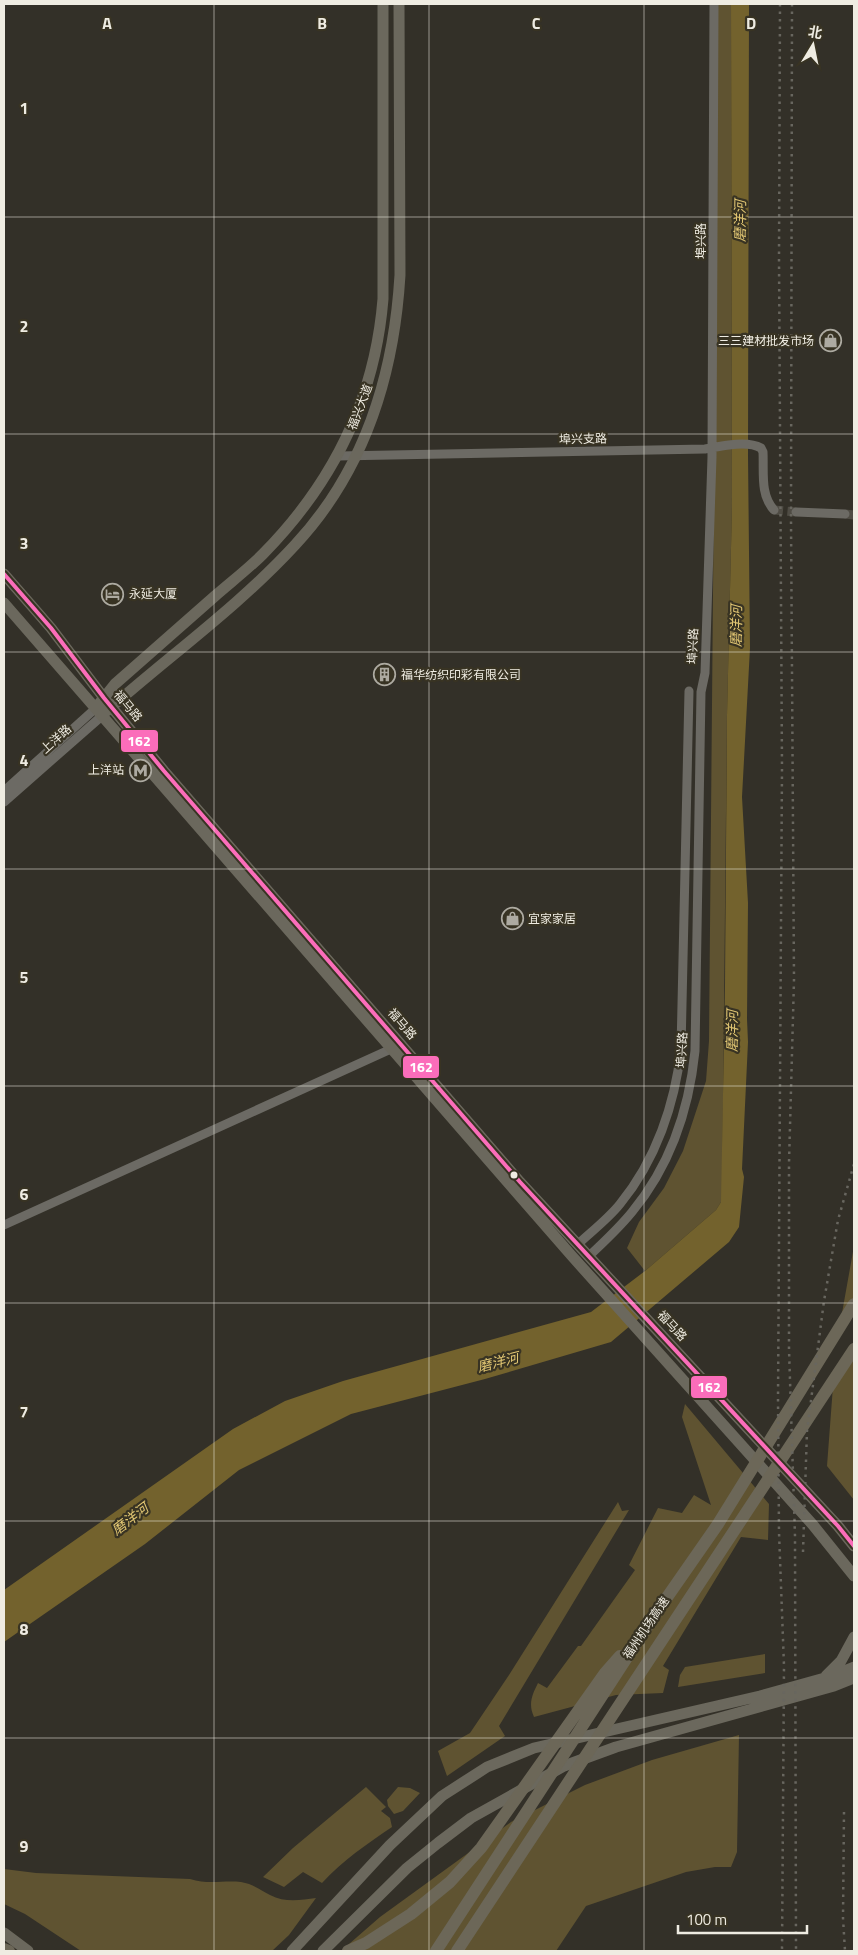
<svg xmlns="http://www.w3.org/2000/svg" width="858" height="1955" viewBox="0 0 858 1955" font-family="'Titillium Web','Noto Sans SC',sans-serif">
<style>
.green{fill:#5f5331}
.water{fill:#73622d}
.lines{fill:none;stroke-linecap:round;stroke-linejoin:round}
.minor-tunnel{stroke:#4f4c44;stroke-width:9;stroke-dasharray:9 4.5;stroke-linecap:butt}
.minor{stroke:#6c6a64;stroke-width:9}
.major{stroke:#6b685d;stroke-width:11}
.highway{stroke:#6c6758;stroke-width:12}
.rail{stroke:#68665f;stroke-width:2.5;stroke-dasharray:2.5 5;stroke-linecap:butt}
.bus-1-casing{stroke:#383323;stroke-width:8}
.bus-1{stroke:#fb6dba;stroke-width:4}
.grid{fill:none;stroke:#efece2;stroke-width:1;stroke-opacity:0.55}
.bus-dot{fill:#efece2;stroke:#383323;stroke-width:2}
.labels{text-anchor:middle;stroke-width:4.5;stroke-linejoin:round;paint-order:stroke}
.street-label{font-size:12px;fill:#efece2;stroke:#383323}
.poi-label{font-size:12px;fill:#efece2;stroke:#383323;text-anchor:start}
.water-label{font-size:14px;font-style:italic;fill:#e2c773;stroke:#383323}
.grid-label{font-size:16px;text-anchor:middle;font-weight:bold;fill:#efece2;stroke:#383323;stroke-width:4.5;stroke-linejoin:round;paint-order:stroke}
.line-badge{stroke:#383323;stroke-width:2}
.badge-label{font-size:14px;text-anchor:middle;font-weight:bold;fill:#fff}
</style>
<rect width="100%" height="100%" fill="#333028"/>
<path class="green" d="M716 4H731L732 506 727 715 722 1198 721 1202 716 1210 645 1271 627 1248 639 1222 664 1188 683 1151 706 1081 709 1041 716 257Z
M854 1246V1297L842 1313Z
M854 1358V1500L827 1466 833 1386Z
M685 1404 769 1504 768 1540 741 1537 663 1666 669 1670 663 1693 616 1695 534 1717C528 1704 532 1695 538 1683L547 1688 578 1646H581L635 1570 629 1565 658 1508 682 1513 694 1495 711 1505 682 1417Z
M618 1502 622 1511 629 1510 499 1726 505 1736 447 1776 438 1751 470 1733 509 1675Z
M765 1654V1673L678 1687 680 1675 685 1667Z
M739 1735 737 1852 731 1867H715L686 1872 586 1906 556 1951H341L380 1917 511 1822 585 1785 652 1760Z
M366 1787 386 1807 381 1811 390 1818 392 1827C367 1844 343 1860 322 1883L303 1872 284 1887 263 1877 293 1848Z
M398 1787 410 1788 420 1793 403 1811 394 1814 388 1806 387 1800Z
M4 1869 36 1873 190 1879C209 1885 223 1880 241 1882 253 1884 260 1890 270 1895 285 1903 301 1900 316 1898L289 1935 272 1951H81L25 1914 4 1904Z"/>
<path class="water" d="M731 4H749L748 455 750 648 742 797 748 903 747 1019 748 1042 742 1169 744 1177 739 1227 729 1242 611 1342 485 1379 351 1414 239 1470 145 1544 4 1642V1590L233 1429 285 1401 343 1381 591 1312 645 1271 716 1210 721 1202 725 985 727 715 732 506Z"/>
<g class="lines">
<path class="minor-tunnel" d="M774 510 796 512
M845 514 854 515"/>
<path class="minor" d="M338 456 705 449C721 446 747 440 761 448L763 452C764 472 760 495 774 510
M796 512 845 514
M4 791 96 708
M4 802 103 715
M4 1225 391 1049
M578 1244C592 1231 608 1219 620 1204 656 1160 675 1104 681 1049L689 691
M589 1256C604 1242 619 1228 632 1212 670 1166 689 1110 695 1051L701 692 705 673 712 457 714 4"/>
<path class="major" d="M4 574 51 628 104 698 164 771 520 1182 838 1526 854 1546
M4 603 571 1255 813 1525 854 1576
M99 704 115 684C149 654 182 625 215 596 231 582 248 569 263 554 333 483 375 398 383 299V4
M107 711C169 656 238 607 295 545 364 471 394 375 400 275L399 4
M826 1676 841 1661 854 1637
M4 1933 28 1951
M292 1951 390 1845 442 1796 487 1767 534 1748 760 1696 832 1676 854 1667
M323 1951 407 1868 438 1843 471 1818 564 1766 616 1747 834 1686 854 1678"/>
<path class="highway" d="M4 1949 9 1951
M348 1951 366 1943 411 1914 450 1882 481 1848 605 1673 620 1656
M436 1951 654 1616 718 1524 854 1304
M457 1951 854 1349"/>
<path class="rail" d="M780 4 779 258 782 768 778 1399 779 1532 784 1666 782 1951
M792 4 791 520 794 980 789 1163V1349L795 1536 796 1951
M803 1552 807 1431 824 1301 838 1220 854 1164
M844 1812 843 1918 845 1951"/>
<defs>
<path id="bus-1" d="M4 574 51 628 104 698 164 771 520 1182 838 1526 854 1546"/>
</defs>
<use href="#bus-1" class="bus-1-casing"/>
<use href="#bus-1" class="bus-1"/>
</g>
<path class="grid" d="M214 4V1951M429 4V1951M644 4V1951M4 217H854M4 434H854M4 652H854M4 869H854M4 1086H854M4 1303H854M4 1521H854M4 1738H854"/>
<defs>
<symbol id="shop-ring" viewBox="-11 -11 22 22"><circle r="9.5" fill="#383323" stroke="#adaaa1" stroke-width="1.5"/><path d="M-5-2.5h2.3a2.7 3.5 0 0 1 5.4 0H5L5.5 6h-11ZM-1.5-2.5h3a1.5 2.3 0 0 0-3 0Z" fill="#adaaa1"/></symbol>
<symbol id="hotel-ring" viewBox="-11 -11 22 22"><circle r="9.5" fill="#383323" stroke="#adaaa1" stroke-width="1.5"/><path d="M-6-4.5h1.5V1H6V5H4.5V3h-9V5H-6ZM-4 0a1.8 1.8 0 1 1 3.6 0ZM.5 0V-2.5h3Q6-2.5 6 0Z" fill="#adaaa1"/></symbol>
<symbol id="building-ring" viewBox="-11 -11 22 22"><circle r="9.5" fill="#383323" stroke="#adaaa1" stroke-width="1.5"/><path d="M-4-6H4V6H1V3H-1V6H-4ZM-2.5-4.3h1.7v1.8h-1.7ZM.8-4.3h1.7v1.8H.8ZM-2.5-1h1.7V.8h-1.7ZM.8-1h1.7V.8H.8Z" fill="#adaaa1"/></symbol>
<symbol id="metro-ring" viewBox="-11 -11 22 22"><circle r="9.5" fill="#383323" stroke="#adaaa1" stroke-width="1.5"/><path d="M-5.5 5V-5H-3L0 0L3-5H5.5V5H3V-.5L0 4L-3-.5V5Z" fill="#adaaa1"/></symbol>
</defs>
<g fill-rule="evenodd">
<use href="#shop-ring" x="818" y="328" width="25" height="25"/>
<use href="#hotel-ring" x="100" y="582" width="25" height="25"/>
<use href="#building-ring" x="372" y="662" width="25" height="25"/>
<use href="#metro-ring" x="128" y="758" width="25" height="25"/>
<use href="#shop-ring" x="500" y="906" width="25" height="25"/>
</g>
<circle class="bus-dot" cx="514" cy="1175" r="4.5"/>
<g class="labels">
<g class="street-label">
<text transform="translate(701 241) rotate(-90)" y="4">埠兴路</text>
<text transform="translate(360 407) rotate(-69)" y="4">福兴大道</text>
<text transform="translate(583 439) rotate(-1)" y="4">埠兴支路</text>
<text transform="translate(693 646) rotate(-88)" y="4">埠兴路</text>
<text transform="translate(128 706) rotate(50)" y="4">福马路</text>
<text transform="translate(56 739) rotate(-42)" y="4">上洋路</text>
<text transform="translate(402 1024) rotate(49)" y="4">福马路</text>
<text transform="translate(682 1050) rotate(-87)" y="4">埠兴路</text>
<text transform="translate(672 1326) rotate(47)" y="4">福马路</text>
<text transform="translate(646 1628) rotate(-56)" y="4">福州机场高速</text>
</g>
<g class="poi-label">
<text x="814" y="345" text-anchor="end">三三建材批发市场</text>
<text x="129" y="598">永延大厦</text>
<text x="401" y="679">福华纺织印彩有限公司</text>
<text x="124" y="774" text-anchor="end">上洋站</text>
<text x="528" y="923">宜家家居</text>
</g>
<g class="water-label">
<text transform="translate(740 221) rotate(-89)" y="5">磨洋河</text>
<text transform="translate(736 626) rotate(-89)" y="5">磨洋河</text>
<text transform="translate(732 1031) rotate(-89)" y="5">磨洋河</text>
<text transform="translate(498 1362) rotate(-14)" y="5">磨洋河</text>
<text transform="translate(130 1519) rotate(-37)" y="5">磨洋河</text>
</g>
</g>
<g class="grid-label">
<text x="107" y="29">A</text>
<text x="322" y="29">B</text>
<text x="536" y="29">C</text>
<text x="751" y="29">D</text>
<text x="24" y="114">1</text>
<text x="24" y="332">2</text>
<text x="24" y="549">3</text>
<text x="24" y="766">4</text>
<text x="24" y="983">5</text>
<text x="24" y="1200">6</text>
<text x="24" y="1418">7</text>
<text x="24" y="1635">8</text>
<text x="24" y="1852">9</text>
</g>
<g class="line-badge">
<rect x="120" y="729" width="39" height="24" rx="5" fill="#fb6dba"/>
<rect x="402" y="1055" width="38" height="24" rx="5" fill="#fb6dba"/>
<rect x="690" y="1375" width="38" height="24" rx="5" fill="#fb6dba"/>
</g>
<g class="badge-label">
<text x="139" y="746">162</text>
<text x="421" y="1072">162</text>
<text x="709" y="1392">162</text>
</g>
<rect width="858" height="1955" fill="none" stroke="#efece2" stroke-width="10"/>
<g transform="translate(813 45) rotate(10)" stroke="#383323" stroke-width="4" paint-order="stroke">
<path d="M0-4L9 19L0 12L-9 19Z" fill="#efece2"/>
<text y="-8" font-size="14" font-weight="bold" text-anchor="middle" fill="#efece2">北</text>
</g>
<path d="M678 1925v8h129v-8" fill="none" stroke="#efece2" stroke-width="2.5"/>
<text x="686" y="1925" font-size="15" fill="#efece2" stroke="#383323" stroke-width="4" paint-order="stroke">100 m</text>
</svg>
